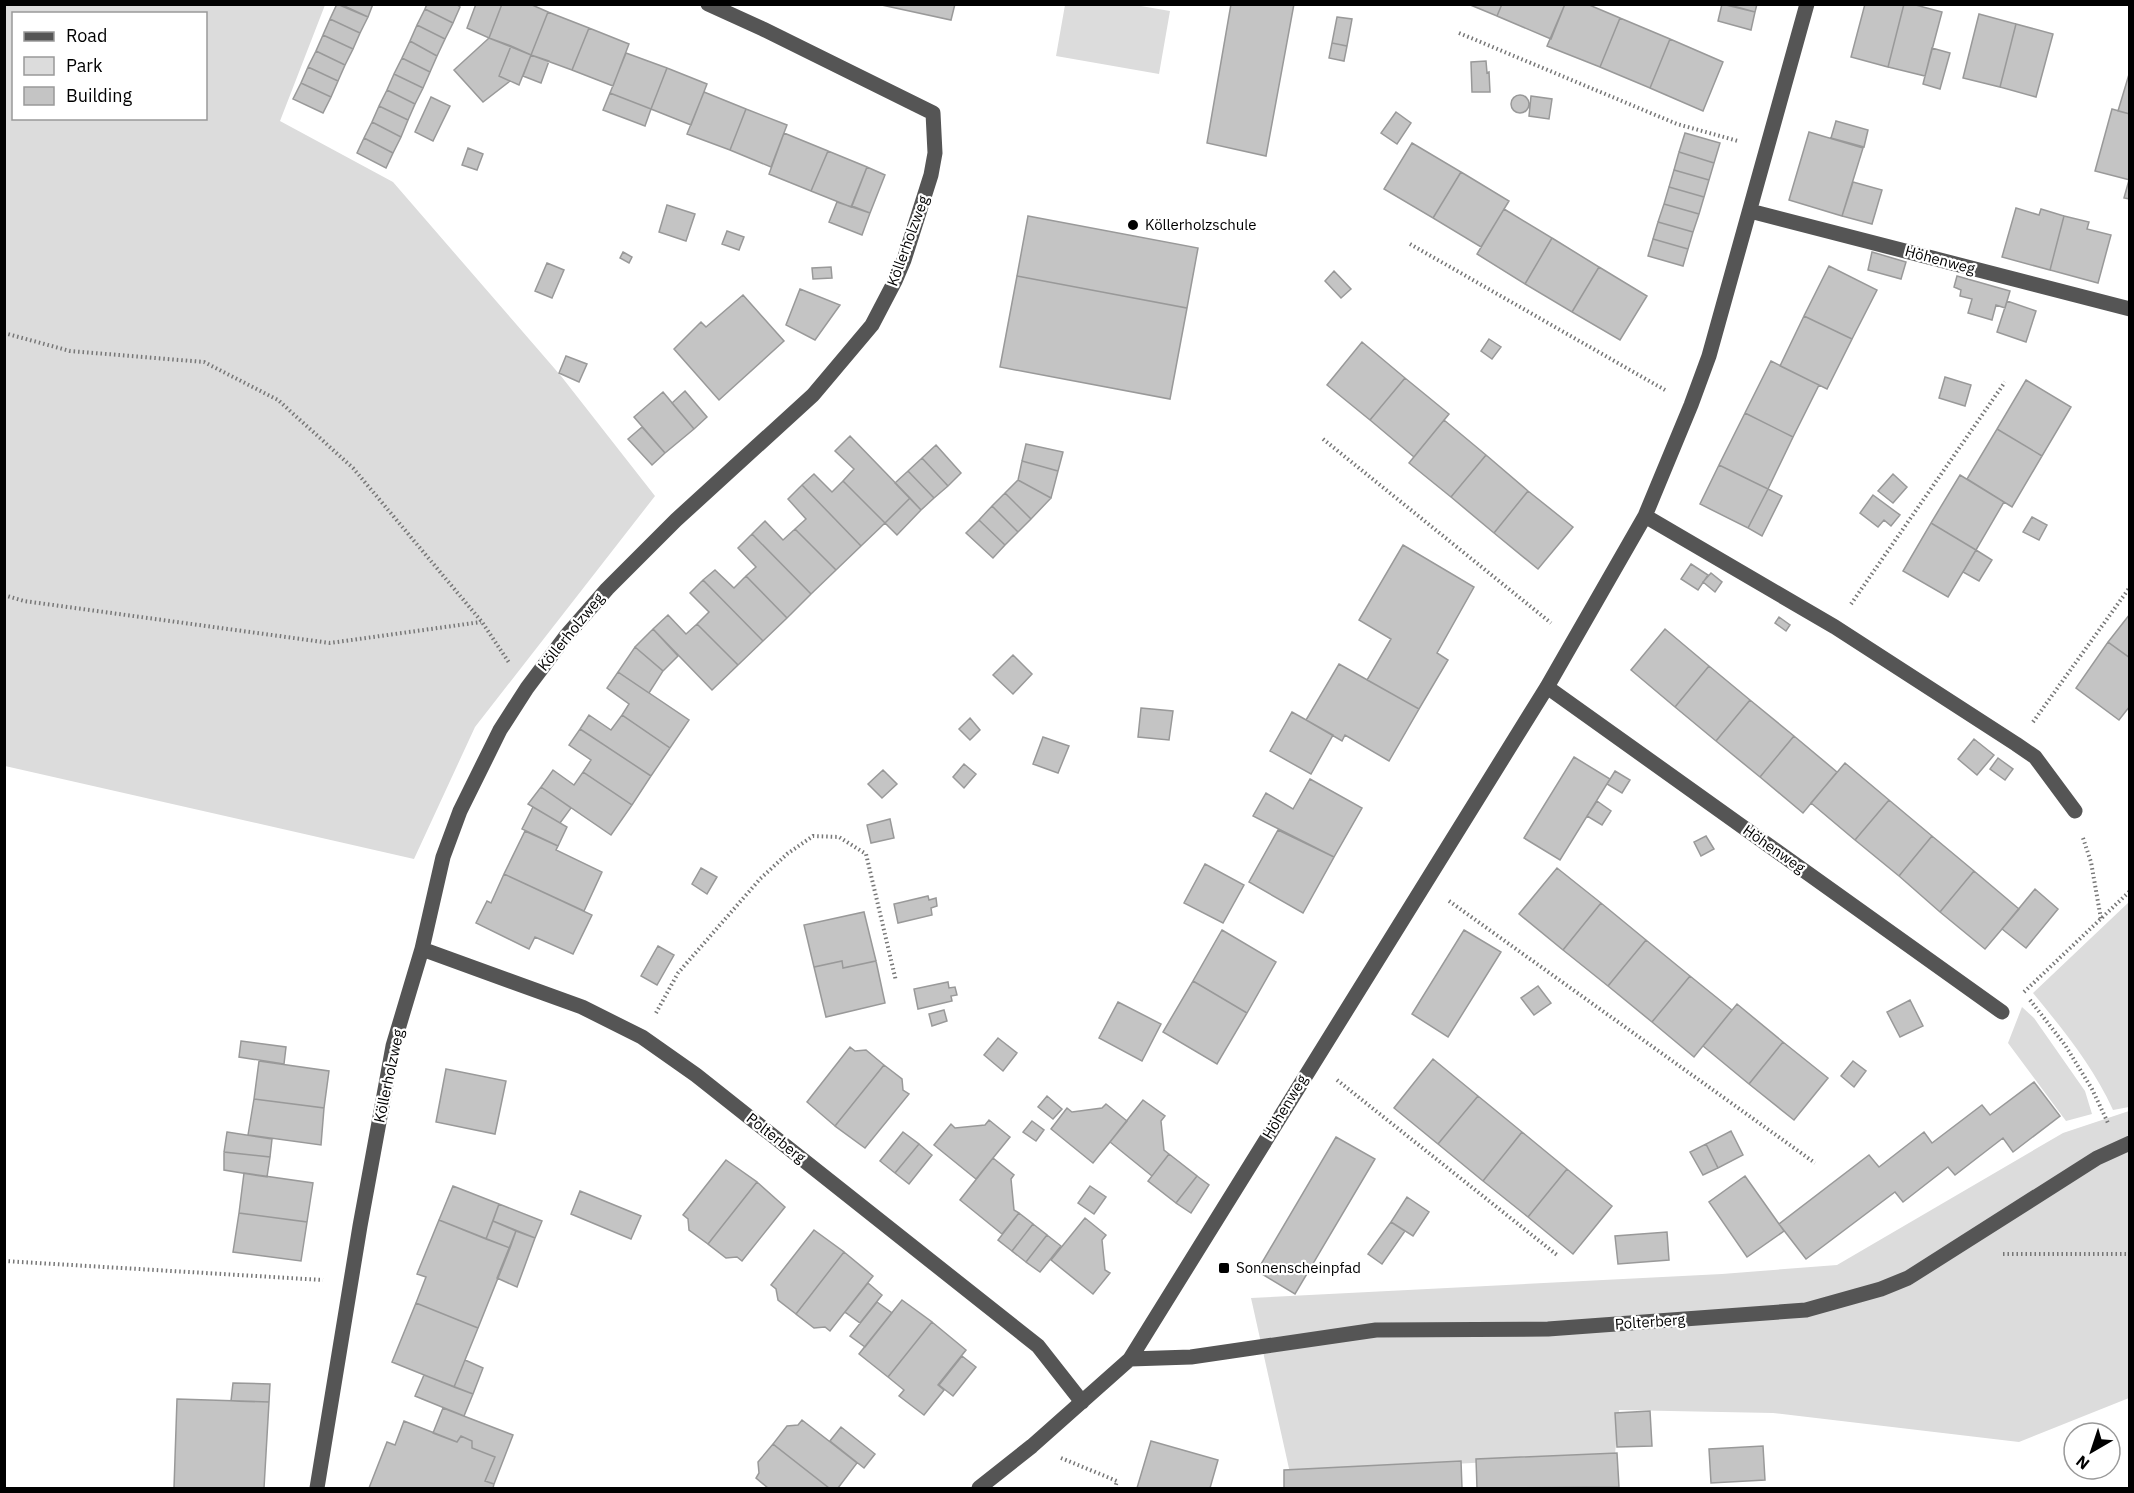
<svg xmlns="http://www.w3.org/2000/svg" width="2134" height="1493" viewBox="0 0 2134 1493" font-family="'IBM Plex Sans',sans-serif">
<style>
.green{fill:#dcdcdc;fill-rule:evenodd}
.building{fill:#c4c4c4;stroke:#999;stroke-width:1.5}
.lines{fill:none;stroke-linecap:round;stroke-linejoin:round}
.path{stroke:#777;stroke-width:4;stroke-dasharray:1.5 3;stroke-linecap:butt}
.minor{stroke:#555;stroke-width:15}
.poi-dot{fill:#000;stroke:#fff;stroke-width:2}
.labels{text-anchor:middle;stroke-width:4.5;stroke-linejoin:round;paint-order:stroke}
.poi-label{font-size:15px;fill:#000;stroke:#fff;text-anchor:start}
.street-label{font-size:15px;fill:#000;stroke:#fff}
</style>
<rect width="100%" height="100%" fill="#fff"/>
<path class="green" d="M5 4 325 5 280 121 393 182 561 376 655 496 475 727 414 859 5 766ZM14 14H206V118H14Z
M1065 5H1135L1170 11 1159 74 1056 56Z
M2129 902V1107L2113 1110C2093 1066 2064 1031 2033 993Z
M2022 1007 2034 1018 2085 1091 2092 1114 2066 1121 2008 1043Z
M2129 1111V1398L2019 1442 1773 1413 1619 1410 1615 1455 1290 1473 1251 1298 1722 1274 1837 1265 2063 1133Z"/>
<path class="building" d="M337 4 368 17 360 33 330 19Z
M340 4H373L368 17Z
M427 4H456L460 7 453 23 425 9Z
M476 4H502L489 38 467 28Z
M502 4H530L548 12 531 55 489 38Z
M877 4H955L951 20Z
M1231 4H1294L1266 156 1207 143Z
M1468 4H1502L1497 16Z
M1502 4H1565L1551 39 1497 16Z
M1565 4H1587L1620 18 1600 67 1547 46Z
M1722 4 1755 12 1751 30 1718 21Z
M1726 4H1757L1755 12Z
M1865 4H1904L1888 67 1851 57Z
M1904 4H1912L1942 12 1925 76 1888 67Z
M425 9 453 23 445 39 417 25Z
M548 12 589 28 572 70 531 55Z
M1979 14 2016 24 2000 87 1963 78Z
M1337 17 1352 19 1347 46 1332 43Z
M1620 18 1670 39 1650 88 1600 67Z
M330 19 360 33 353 49 323 35Z
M2016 24 2053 34 2036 97 2000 87Z
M417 25 445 39 437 56 410 41Z
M589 28 629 44 613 86 572 70Z
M323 35 353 49 345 65 316 51Z
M489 38 511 46 499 76 510 81 483 102 454 70Z
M1670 39 1723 62 1703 111 1650 88Z
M410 41 437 56 430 72 402 58Z
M1332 43 1347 46 1344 61 1329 58Z
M511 46 531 55 519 85 499 76Z
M1932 48 1950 53 1940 89 1923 84Z
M316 51 345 65 338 81 308 67Z
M626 53 667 68 651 109 610 93Z
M531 55 549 61 541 83 523 76Z
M402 58 430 72 423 88 394 74Z
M1486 61 1487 73 1489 72 1490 92H1472L1471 62Z
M308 67 338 81 331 97 301 83Z
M667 68 707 84 691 125 651 109Z
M2130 71V114L2118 111Z
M394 74 423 88 415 104 387 90Z
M301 83 331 97 323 113 293 99Z
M387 90 415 104 408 120 379 106Z
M704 92 746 109 730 150 687 134Z
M610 93 651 109 645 126 603 110Z
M1511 104a9 9 0 1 1 18 0a9 9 0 1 1-18 0Z
M1531 96 1552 99 1549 119 1529 116Z
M431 97 450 106 433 141 415 132Z
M379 106 408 120 401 137 372 122Z
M746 109 787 125 771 167 730 150Z
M2112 109 2130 114V180L2095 171Z
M1396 112 1411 123 1397 144 1381 133Z
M1836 121 1868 130 1864 147 1831 138Z
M372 122 401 137 393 153 364 138Z
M1809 132 1863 148 1842 216 1789 200Z
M784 133 828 151 811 191 769 174Z
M1685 133 1720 143 1714 163 1679 152Z
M364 138 393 153 386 168 357 153Z
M1412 143 1461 172 1433 218 1384 189Z
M468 148 483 154 477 170 462 165Z
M828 151 867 167 851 207 811 191Z
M1679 152 1714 163 1709 180 1674 170Z
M867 167 885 175 870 213 852 206Z
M1674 170 1709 180 1704 197 1669 187Z
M1461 172 1509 201 1481 247 1433 218Z
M2129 180H2130V199L2124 198Z
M1853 182 1882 190 1872 224 1842 216Z
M1669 187 1704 197 1699 214 1664 204Z
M837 202 870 213 862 235 829 222Z
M1664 204 1699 214 1693 232 1658 222Z
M667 205 695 214 686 241 659 232Z
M2016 208 2039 215 2041 209 2064 216 2050 270 2002 257Z
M1504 209 1552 238 1525 284 1477 254Z
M1028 216 1198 248 1187 308 1017 276Z
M2064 216 2089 222 2087 229 2111 235 2098 283 2050 270Z
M1658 222 1693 232 1688 249 1653 239Z
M727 231 744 237 739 250 722 244Z
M1552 238 1599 267 1572 312 1525 284Z
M1653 239 1688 249 1683 266 1648 256Z
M623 252 632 257 629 263 620 258Z
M1872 252 1906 262 1901 279 1868 270Z
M547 263 564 270 552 298 535 291Z
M1829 266 1877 290 1852 339 1804 316Z
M831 267 832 278 813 279 812 268Z
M1599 267 1647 296 1620 340 1572 312Z
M1334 271 1351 289 1341 298 1325 281Z
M1017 276 1187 308 1170 399 1000 367Z
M1957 276 2010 291 2005 308 1996 305 1992 320 1968 313 1972 299 1960 296 1961 290 1954 287Z
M800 289 840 305 815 340 786 325Z
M743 295 784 341 719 400 674 349 701 322 706 327Z
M2007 301 2036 311 2026 342 1997 332Z
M1804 316 1852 339 1827 389 1780 366Z
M1489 339 1501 347 1492 359 1481 351Z
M1362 342 1405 378 1370 420 1327 385Z
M566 356 587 364 579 382 559 373Z
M1771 361 1819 385 1793 437 1745 413Z
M1945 377 1971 385 1965 406 1939 398Z
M1405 378 1449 414 1414 457 1370 420Z
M2026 380 2071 407 2042 456 1997 429Z
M685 391 707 417 694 429 672 403Z
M663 392 694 429 665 453 634 417Z
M1745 413 1793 437 1768 489 1719 465Z
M1444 420 1486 455 1451 497 1409 463Z
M642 427 665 453 652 465 628 439Z
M1997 429 2042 456 2012 507 1967 479Z
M850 436 910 498 885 523 843 481 854 469 835 451Z
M1026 444 1063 452 1058 471 1022 461Z
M936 445 961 473 948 486 922 458Z
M1486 455 1528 491 1494 533 1451 497Z
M922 458 948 486 934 498 908 471Z
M1022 461 1058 471 1051 498 1018 480Z
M1719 465 1768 489 1748 528 1700 504Z
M908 471 934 498 921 510 895 483Z
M814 474 832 492 843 481 885 523 861 546 802 485Z
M1893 474 1907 487 1893 503 1878 491Z
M1960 475 2004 502 1976 550 1931 523Z
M1018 480 1051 498 1031 519 1005 493Z
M802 485 861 546 836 570 795 529 806 519 788 499Z
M1768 489 1782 496 1762 536 1748 528Z
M1528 491 1573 527 1538 569 1494 533Z
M1005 493 1031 519 1018 532 992 506Z
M1873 495 1900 515 1891 526 1884 520 1878 527 1860 513Z
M910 498 921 510 897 535 885 523Z
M992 506 1018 532 1005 545 979 520Z
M2032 517 2047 525 2039 540 2023 532Z
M979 520 1005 545 993 558 966 533Z
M765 521 783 540 795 529 836 570 811 594 752 534Z
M1931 523 1976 550 1948 597 1903 571Z
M752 534 811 594 787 618 746 576 756 567 738 548Z
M1403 545 1474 587 1437 653 1448 660 1419 709 1367 680 1391 639 1359 620Z
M1976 550 1992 560 1979 581 1963 572Z
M1691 564 1708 575 1698 590 1681 579Z
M715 570 734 588 746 576 787 618 763 641 703 580Z
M1711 573 1722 582 1715 592 1703 582Z
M703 580 763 641 738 665 697 624 709 612 690 593Z
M2130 614V658L2108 642Z
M668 615 686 634 697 624 738 665 712 690 653 629Z
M1779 617 1790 625 1786 631 1775 623Z
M653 629 678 656 663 671 635 647Z
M1665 629 1709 666 1675 707 1631 670Z
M2108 642 2130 658V706L2119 720 2076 688Z
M635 647 663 671 649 693 618 672Z
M1013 655 1032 674 1013 694 993 675Z
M1339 664 1419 709 1389 761 1345 735 1342 741 1306 720Z
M1709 666 1750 700 1716 741 1675 707Z
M618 672 689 720 670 748 622 715 629 704 607 688Z
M1750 700 1794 736 1760 777 1716 741Z
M1141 708 1173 711 1169 740 1138 737Z
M1292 712 1333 735 1311 774 1270 751Z
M589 715 611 730 622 715 670 748 651 776 580 729Z
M970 718 980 730 970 740 959 729Z
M580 729 651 776 632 805 583 772 591 760 569 745Z
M1794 736 1837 772 1803 813 1760 777Z
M1043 737 1069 746 1058 773 1033 764Z
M1974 739 1994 755 1977 775 1958 759Z
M1574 757 1610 779 1560 860 1524 838Z
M1998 758 2013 769 2005 780 1990 769Z
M1845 763 1889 800 1855 840 1811 803Z
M964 764 976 774 964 788 953 777Z
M553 770 574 785 583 772 632 805 611 835 541 787Z
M883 770 897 784 882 798 868 784Z
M1615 771 1630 780 1622 793 1607 784Z
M1310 779 1362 808 1334 857 1253 816 1266 793 1293 809Z
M541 787 571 808 560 823 528 804Z
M1889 800 1932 836 1899 876 1855 840Z
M1597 801 1611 811 1602 825 1587 816Z
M533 807 567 827 558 846 522 829Z
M890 819 894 838 871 843 867 825Z
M1278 830 1334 857 1303 913 1249 882Z
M525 831 558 846 556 850 602 872 584 911 504 874Z
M1706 836 1714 849 1701 856 1694 842Z
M1932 836 1974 871 1940 912 1899 876Z
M1205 864 1244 885 1223 923 1184 903Z
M701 868 717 877 707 894 692 884Z
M1557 868 1601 903 1563 950 1519 914Z
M1974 871 2019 909 1985 949 1940 912Z
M504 874 592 915 573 954 535 937 529 949 476 923 487 901 491 903Z
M2035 889 2058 909 2026 948 2002 929Z
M928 896 929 900 936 898 937 906 931 908 932 915 898 923 894 904Z
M1601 903 1646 940 1608 986 1563 950Z
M864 912 876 961 843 968 842 961 814 967 804 925Z
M1222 930 1276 962 1247 1013 1193 981Z
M1464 930 1501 952 1448 1037 1412 1014Z
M1646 940 1690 976 1652 1022 1608 986Z
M658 946 674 955 657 985 641 976Z
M842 961 843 968 876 961 885 1003 826 1017 814 967Z
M1690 976 1732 1010 1694 1057 1652 1022Z
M1193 981 1247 1013 1217 1064 1163 1032Z
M948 982 949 988 955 987 957 995 951 996 952 1001 918 1009 914 989Z
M1538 986 1551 1003 1534 1015 1521 998Z
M1910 1000 1923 1026 1900 1037 1887 1012Z
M1118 1002 1161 1024 1142 1061 1099 1038Z
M1737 1004 1783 1042 1749 1084 1703 1046Z
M944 1010 947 1021 932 1026 929 1014Z
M998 1038 1017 1053 1003 1071 984 1055Z
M241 1041 286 1047 284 1064 239 1057Z
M1783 1042 1828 1078 1794 1120 1749 1084Z
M850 1047 855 1051 866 1050 884 1065 835 1126 807 1102Z
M1433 1059 1478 1096 1438 1144 1394 1108Z
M259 1061 329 1071 324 1108 254 1099Z
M1853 1061 1866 1071 1854 1087 1841 1076Z
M884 1065 902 1079 903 1090 909 1094 865 1148 835 1126Z
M446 1069 506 1081 495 1134 436 1122Z
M2034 1082 2060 1116 2013 1152 2003 1138 1955 1175 1948 1167 1903 1202 1895 1192 1806 1259 1779 1224 1869 1155 1879 1167 1924 1132 1932 1143 1982 1105 1990 1115Z
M1047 1096 1062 1109 1053 1119 1038 1107Z
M1478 1096 1522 1132 1483 1181 1438 1144Z
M254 1099 324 1108 321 1145 248 1135Z
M1143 1100 1165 1116 1161 1121 1164 1150 1169 1154 1152 1176 1110 1142Z
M1106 1104 1127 1121 1093 1163 1051 1129 1067 1108 1072 1112 1102 1108Z
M989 1120 1010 1137 976 1179 934 1145 951 1124 955 1128 985 1125Z
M1032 1121 1044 1130 1036 1141 1023 1132Z
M1731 1131 1743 1155 1718 1168 1706 1144Z
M227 1132 272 1139 270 1157 224 1152Z
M903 1132 919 1144 895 1173 880 1161Z
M1522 1132 1567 1169 1528 1217 1483 1181Z
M1336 1137 1375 1159 1295 1294 1257 1271Z
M919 1144 932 1155 909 1184 895 1173Z
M1706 1144 1718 1168 1703 1175 1690 1152Z
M224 1152 270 1157 267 1177 224 1170Z
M1169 1154 1197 1176 1176 1203 1148 1181Z
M993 1158 1014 1175 1011 1179 1014 1210 1019 1213 1002 1234 960 1200Z
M726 1160 757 1182 708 1244 689 1230 688 1219 683 1215Z
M1567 1169 1612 1206 1573 1254 1528 1217Z
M244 1173 313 1183 307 1222 239 1213Z
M1197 1176 1209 1185 1191 1213 1176 1203Z
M1745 1176 1784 1231 1747 1257 1709 1202Z
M757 1182 785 1207 742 1261 737 1257 726 1258 708 1244Z
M453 1186 499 1204 486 1239 439 1220Z
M1090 1186 1106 1197 1094 1214 1078 1203Z
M580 1191 641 1216 631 1239 571 1214Z
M1407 1197 1429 1212 1413 1236 1391 1222Z
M499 1204 542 1221 535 1238 493 1221Z
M239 1213 307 1222 301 1261 233 1252Z
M1019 1213 1033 1224 1012 1251 998 1240Z
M1085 1218 1106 1235 1102 1240 1105 1270 1110 1273 1093 1294 1051 1260Z
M439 1220 510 1248 478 1328 416 1303 426 1277 417 1274Z
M493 1221 516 1231 510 1248 486 1239Z
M1391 1222 1405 1231 1382 1264 1368 1254Z
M1033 1224 1047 1235 1026 1262 1012 1251Z
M814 1230 844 1252 796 1314 778 1300 776 1289 771 1285Z
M516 1231 535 1238 517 1287 497 1278Z
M1667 1232 1669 1260 1618 1264 1615 1236Z
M1047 1235 1061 1246 1040 1272 1026 1262Z
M844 1252 873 1276 830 1331 825 1327 814 1328 796 1314Z
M868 1283 882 1295 860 1323 845 1312Z
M902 1300 932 1322 888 1377 859 1354Z
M877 1302 892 1313 865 1347 850 1336Z
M416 1303 478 1328 454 1387 392 1362Z
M932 1322 966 1350 938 1385 944 1390 924 1415 899 1396 904 1390 888 1377Z
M962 1356 976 1367 953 1396 939 1385Z
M465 1360 483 1368 473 1394 454 1387Z
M424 1375 473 1394 464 1416 415 1396Z
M233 1383 270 1384 269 1402 231 1401Z
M177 1399 269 1402 264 1488H174Z
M443 1408 513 1435 494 1484 485 1481 495 1457 472 1448V1441L461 1436 457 1442 433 1433Z
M1650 1411 1652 1446 1617 1447 1615 1413Z
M802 1420 857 1463 838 1488H829L773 1444 787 1426 798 1425Z
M404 1421 457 1442 461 1436 472 1441V1448L495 1457 485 1481 494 1484 493 1488H369L387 1442 395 1445Z
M841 1427 875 1454 864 1468 830 1441Z
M1151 1441 1218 1460 1210 1488H1137Z
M773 1444 829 1488H768L756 1478 759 1473 758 1462Z
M1763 1446 1765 1480 1711 1483 1709 1449Z
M1617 1453 1619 1487 1477 1488 1476 1459Z
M1461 1461 1462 1488H1284V1470Z"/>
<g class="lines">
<path class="path" d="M1459 33 1677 124 1738 141
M1410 244 1665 390
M4 333 70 351 204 362 278 400 353 468 482 622 510 664
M1323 439 1551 623
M4 595 24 601 330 643 481 622
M1851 604 2005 382
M2033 722 2130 587
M2083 838 2091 862 2101 919
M1449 901 1815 1163
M2024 992 2130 891
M2030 1000 2065 1045 2092 1089 2108 1123
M656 1013 678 973 760 879 787 854 813 836 839 837 866 854 896 981
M1337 1080 1557 1255
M2003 1254H2130
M4 1261 323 1280
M1061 1458 1117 1481 1115 1488"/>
<path class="minor" d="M1750 211 2130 309
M1645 516 1835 627 2016 744 2035 757 2075 811
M1547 687 2002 1012
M422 949 582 1007 642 1037 696 1075 1038 1346 1082 1402
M1130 1359 1191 1357 1376 1330 1548 1329 1806 1310 1881 1289 1908 1278 2097 1158 2130 1143
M317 1488 360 1226 393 1046 422 949 443 857 460 811 500 730 527 688 566 636 607 589 676 520 813 395 872 325 895 281 904 260 931 175 935 153 933 113 763 29 708 4
M979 1488 1032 1446 1130 1359 1547 687 1645 516 1691 405 1709 356 1807 4"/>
</g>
<g class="poi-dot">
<circle cx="1133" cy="225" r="6"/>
<rect x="1218" y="1262" width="12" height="12" rx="3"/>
</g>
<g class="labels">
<g class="poi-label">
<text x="1145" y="230">Köllerholzschule</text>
<text x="1236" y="1273">Sonnenscheinpfad</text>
</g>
<g class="street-label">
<text transform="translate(908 241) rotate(-70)" y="5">Köllerholzweg</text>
<text transform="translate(1940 260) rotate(15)" y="5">Höhenweg</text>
<text transform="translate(571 632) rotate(-51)" y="5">Köllerholzweg</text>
<text transform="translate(1774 849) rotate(35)" y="5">Höhenweg</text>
<text transform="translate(389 1076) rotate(-78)" y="5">Köllerholzweg</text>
<text transform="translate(1285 1107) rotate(-59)" y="5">Höhenweg</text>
<text transform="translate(776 1138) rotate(38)" y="5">Polterberg</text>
<text transform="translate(1650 1322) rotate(-4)" y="5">Polterberg</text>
</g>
</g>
<rect width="2134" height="1493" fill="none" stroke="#000000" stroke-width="12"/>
<rect x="12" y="12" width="195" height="108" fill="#ffffff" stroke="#999999" stroke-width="1.5"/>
<rect x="24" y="32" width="30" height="9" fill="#555555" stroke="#999999" stroke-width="1.5"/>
<text x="66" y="42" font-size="18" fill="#000000">Road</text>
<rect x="24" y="57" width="30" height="18" fill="#dcdcdc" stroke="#999999" stroke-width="1.5"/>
<text x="66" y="72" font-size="18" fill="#000000">Park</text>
<rect x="24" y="87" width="30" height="18" fill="#c4c4c4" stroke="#999999" stroke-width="1.5"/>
<text x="66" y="102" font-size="18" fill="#000000">Building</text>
<g transform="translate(2092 1451) rotate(219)"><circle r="28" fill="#ffffff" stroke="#999999" stroke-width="1.5"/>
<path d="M0-4.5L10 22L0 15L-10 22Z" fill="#000000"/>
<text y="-9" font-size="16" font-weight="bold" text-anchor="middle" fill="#000000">N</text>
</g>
</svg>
